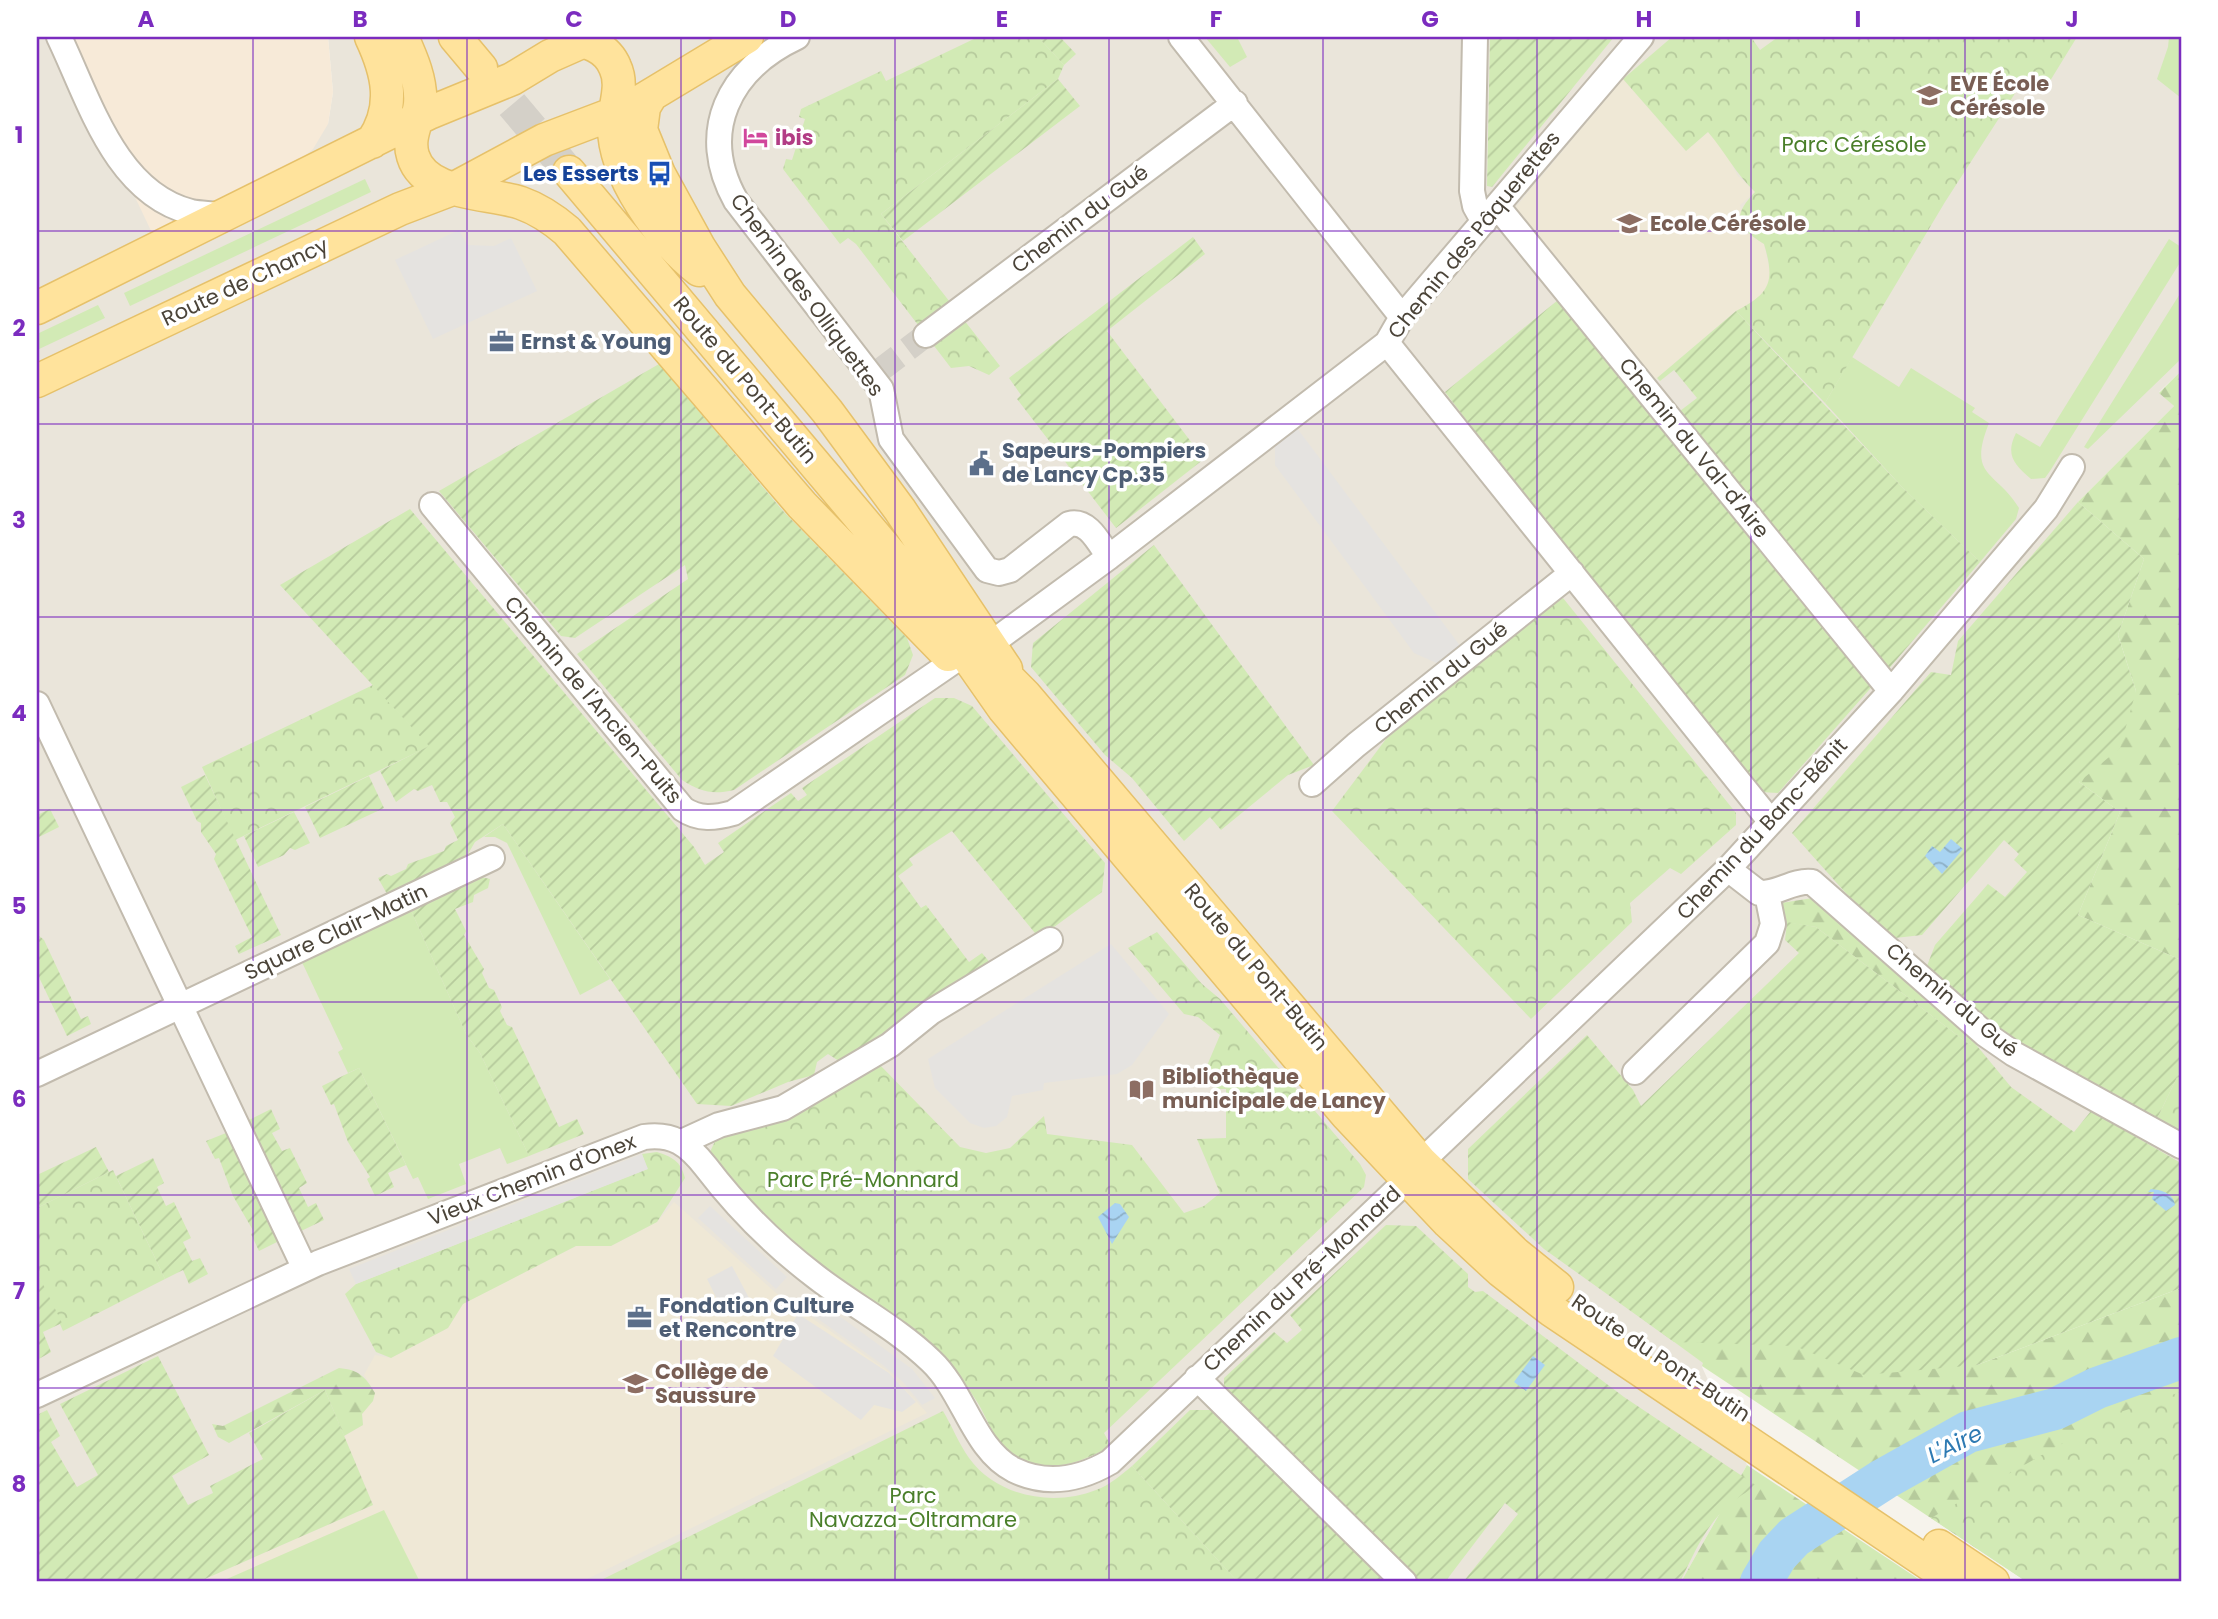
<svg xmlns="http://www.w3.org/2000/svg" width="2218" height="1619" viewBox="0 0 2218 1619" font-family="Poppins,sans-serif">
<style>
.residential{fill:#eae5da}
.commercial{fill:#f7ead8}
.education{fill:#efe8d6}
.grass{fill:#d2eab5}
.forest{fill:url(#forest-firs)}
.park{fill:url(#park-crowns)}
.garden{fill:url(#garden-furrows)}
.parking{fill:#e5e3e0}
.water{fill:url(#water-waves)}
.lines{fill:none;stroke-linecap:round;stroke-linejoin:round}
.river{stroke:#a9d4f2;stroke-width:42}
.minor-tunnel{stroke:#d4d0c8;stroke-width:24;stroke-dasharray:24 12;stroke-linecap:butt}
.major-tunnel{stroke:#d4d0c8;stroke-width:32;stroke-dasharray:32 16;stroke-linecap:butt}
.minor-casing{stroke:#c2bbae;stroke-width:28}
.major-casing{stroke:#e6c16a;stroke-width:35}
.minor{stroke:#fff;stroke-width:24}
.major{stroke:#ffe39c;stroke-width:32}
.grid{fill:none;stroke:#7b2cbf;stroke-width:2;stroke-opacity:0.55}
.labels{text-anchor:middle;stroke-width:7;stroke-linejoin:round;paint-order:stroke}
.education-label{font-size:21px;font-weight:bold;fill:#785e54;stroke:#fff;text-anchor:start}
.hotel-label{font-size:21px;font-weight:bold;fill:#b23c85;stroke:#fff;text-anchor:start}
.park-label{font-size:21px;fill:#4a7f2a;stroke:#fff}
.transit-label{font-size:21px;font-weight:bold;fill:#164399;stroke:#fff;text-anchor:end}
.street-label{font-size:21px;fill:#4b4439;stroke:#fff}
.service-label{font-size:21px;font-weight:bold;fill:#4e5e75;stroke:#fff;text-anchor:start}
.water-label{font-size:23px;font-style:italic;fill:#2e7ab2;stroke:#fff}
.neatline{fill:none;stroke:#7b2cbf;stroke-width:2.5}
.grid-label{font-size:23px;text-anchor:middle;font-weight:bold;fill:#7b2cbf}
</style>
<defs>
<pattern id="forest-firs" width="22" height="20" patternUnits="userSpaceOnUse" patternTransform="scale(1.75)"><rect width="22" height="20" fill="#d2eab5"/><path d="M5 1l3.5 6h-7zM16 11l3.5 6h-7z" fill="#b6ca9c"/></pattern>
<pattern id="park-crowns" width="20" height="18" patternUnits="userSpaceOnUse" patternTransform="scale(1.75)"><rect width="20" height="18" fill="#d2eab5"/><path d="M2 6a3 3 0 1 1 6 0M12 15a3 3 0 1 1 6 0" fill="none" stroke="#b6ca9c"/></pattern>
<pattern id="garden-furrows" width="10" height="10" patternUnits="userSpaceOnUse" patternTransform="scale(1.75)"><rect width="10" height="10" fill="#d2eab5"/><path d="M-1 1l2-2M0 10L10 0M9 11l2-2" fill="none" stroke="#b6ca9c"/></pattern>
<pattern id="water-waves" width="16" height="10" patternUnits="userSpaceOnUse" patternTransform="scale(1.75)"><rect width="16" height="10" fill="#a9d4f2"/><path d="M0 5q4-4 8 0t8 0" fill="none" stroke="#8caec5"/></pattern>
</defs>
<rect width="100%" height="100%" fill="#f6f3ec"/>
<path class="residential" d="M37 37H59L328 124 333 92 328 37H2181V371L2159 392 2174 406 2078 502 2144 559 2118 635 2120 748 2079 782 2120 812 2078 915 2181 960V1288L1644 1320 1704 1363 1702 1367 1747 1465 1681 1582H37Z"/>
<path class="commercial" d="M59 37H328L333 92 328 124 313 149 300 160 153 235Z"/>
<path class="education" d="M1623 79 1686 151 1708 132 1726 152 1737 175 1755 192 1740 205 1745 232 1764 244 1771 276 1766 291 1754 302 1736 311 1650 384 1510 214Z
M674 1202 776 1293 889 1372 927 1413 581 1582H198L373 1505 344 1436 363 1425 362 1414 375 1393 364 1375 375 1355 391 1358 448 1328 462 1304 576 1246H611L657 1222Z"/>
<path class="grass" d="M1205 37H1237L1247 57 1230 67Z
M2169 37H2181V98L2157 79 2168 47Z
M365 179 371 192 130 306 124 293Z
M2169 239 2181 247V261L2050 471 2045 478 2031 479C2014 464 2005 455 2016 433L2040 447Z
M2181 292V359L2088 449 2084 447Z
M98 305 105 318 37 350V334Z
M1852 357 1899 387 1911 368 1975 408 1972 412 1989 423C1967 478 1996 470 2019 508L2016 519 1980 562 1903 488 1825 403Z
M503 824 610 979 580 995 507 843 495 837H484Z
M410 908 466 1034 480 1053 529 1156 507 1164 500 1148 459 1164 466 1184 428 1199 418 1177 413 1179 359 1068 348 1073 338 1052 343 1049 300 958Z
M384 1510 420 1582H220Z"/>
<path class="forest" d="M2181 371V960L2078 915 2120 812 2079 782 2136 691 2118 635 2144 559 2078 502 2174 406 2159 393Z
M1819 897 1973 1041 1970 1045 1816 927 1776 921 1781 903Z
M1704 1247 1977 1365 2181 1288V1575L2138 1582H2027L1702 1366 1703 1363 1644 1320Z
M339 1368C359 1370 365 1376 375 1393L373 1401 362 1414 363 1425 344 1436 325 1390 229 1443 218 1437 212 1424 223 1426Z
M1747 1465 1923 1582H1681Z"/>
<path class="park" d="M978 37H1038L1064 65 1058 79 881 214 1000 366 989 375 969 366 951 368 856 244 848 238 840 244 783 169 786 159 792 160 805 119 799 117 801 109 881 71 886 81Z
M1672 37H1751L1760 50 1778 37H2077L2042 94 2023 81 1945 202 1825 403 1736 311C1771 293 1775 281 1764 244 1736 227 1732 216 1755 192 1736 174 1725 152 1708 132L1686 151 1623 79Z
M1563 598 1736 813V825L1681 874 1670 868 1630 903 1632 922 1531 1019 1332 811 1389 735 1430 699Z
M373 685 430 746 235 840 202 767Z
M1157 932 1202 984 1220 999 1360 1164 1366 1175 1364 1187 1104 1433 1111 1446C1082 1462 1053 1474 1020 1459 996 1447 991 1426 979 1405 968 1387 956 1370 941 1355 905 1321 859 1297 821 1267 778 1235 743 1195 709 1154L717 1137 879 1064 960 1147 986 1153 1010 1148 1044 1116 1047 1134 1132 1145 1184 1213 1204 1206 1220 1193 1197 1139 1226 1138V1089H1215L1206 1068 1220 1035 1198 1017 1184 1014 1128 948Z
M2181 1069V1136L2156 1121Z
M657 1152C672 1157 681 1161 685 1178L657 1222 611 1246H576L463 1304 448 1328 391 1358 376 1352 345 1294 356 1284 647 1169 642 1154Z
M113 1170 165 1279 63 1331 37 1272V1208Z
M2181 1392V1582H2027L1931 1518 2114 1414Z
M943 1411C952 1426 959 1444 969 1458 997 1497 1054 1507 1096 1490 1110 1485 1121 1475 1132 1466L1238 1582H597Z"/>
<path class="garden" d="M1038 37H1060L1076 54 1064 65Z
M1490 37H1614L1492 187 1487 186Z
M1058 79 1080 106 903 241 881 214Z
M1193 237 1205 254 1107 331 1204 459 1116 528 1017 399 1021 395 1009 378Z
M1563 296 1876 682 1778 793 1760 792 1753 786 1693 705 1562 545 1445 392Z
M1736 311 1903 488 1980 562 1886 672 1676 414 1697 398 1674 370 1660 381 1657 378Z
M659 364 783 511 907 638 913 655 905 675 734 790C712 795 701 792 682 780L577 654 688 579 685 565 575 638 561 636 439 491Z
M2078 502 2144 559 2118 635 2136 691 2120 748 2079 782 2120 812 2078 915 2181 960V1069L2156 1121 2005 1034 1927 966 1935 945 1988 884 2005 897 2027 872 2014 860 2019 854 2004 840 1922 935 1895 938 1852 900 1792 833 1931 672 1951 675 1958 641Z
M410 509 694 847 705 865 724 852 718 843 791 793 798 801 807 795 802 788 935 698H954L972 706 1105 863 1102 892 1039 938 952 831 909 859 913 865 898 876 921 908 926 905 969 962 982 953 992 965 839 1061 828 1054 817 1062 814 1075 788 1082 731 1106 697 1104 503 824 475 842 468 854 387 894 378 878 387 874 391 876 406 869 408 864 444 851 446 846 458 840 450 823 455 817 447 802H440L432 785 418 791 414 789 396 802 380 771 429 746 280 585Z
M1154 545 1314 765 1288 775 1221 830 1210 817 1184 841 1132 778 1105 755 1031 667 1033 643Z
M205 775 281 935 239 954 235 946 252 937 214 859 216 854 201 832V823L197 821 181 787Z
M369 776 384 808 320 838 305 807Z
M50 809 59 827 37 838V815Z
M294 812 310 843 295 850 290 848 284 855 258 867 244 836Z
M477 876 490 879 488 888 474 895 473 902 455 909 466 931 464 935 484 969 482 973 489 988 494 990 502 1007 500 1011 507 1025 512 1027 559 1127 577 1119 584 1134 529 1156 480 1053 466 1034 410 908Z
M1787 922 1816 927 1970 1045 1973 1041 2011 1087 2074 1132 2091 1111 2181 1163V1288L1977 1365 1864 1375 1795 1346 1674 1342 1544 1249 1468 1179V1149L1587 1035 1633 1090 1641 1106 1799 953 1785 940Z
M37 934 44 940 81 1019 88 1016 91 1024 67 1036 37 973Z
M359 1068 406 1165 388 1173 394 1187 375 1196 367 1179 370 1177 348 1142 334 1104 331 1105 322 1086Z
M271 1109 280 1129 272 1133 282 1151 290 1148 307 1183 299 1188 308 1207 316 1203 324 1220 299 1232 247 1121Z
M226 1133 279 1241 259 1251 251 1234 254 1232 233 1196 219 1158 215 1159 206 1141Z
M96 1147 109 1172 37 1208V1175Z
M153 1158 164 1183 157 1187 166 1206 174 1202 191 1238 183 1242 192 1261 200 1258 208 1274 189 1284 183 1270 165 1279 116 1176Z
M1386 1225 1416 1226 1468 1274V1287L1475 1292 1483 1291 1624 1397 1757 1486C1712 1510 1701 1539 1680 1582H1463L1518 1514 1505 1503 1445 1582H1415L1224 1390V1378L1274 1332 1287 1343 1302 1330 1290 1315Z
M37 1272 62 1323 43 1332 51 1352 37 1360Z
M158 1356 209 1455 172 1476 188 1505 213 1493 210 1486 263 1459 249 1433 325 1390 373 1505 198 1582H37V1415L47 1410 60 1436 51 1442 77 1487 98 1475 60 1404Z
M1190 1410H1215L1387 1582H1238L1132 1466Z"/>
<path class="parking" d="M459 230 467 245 494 246 511 238 537 291 433 339 395 260Z
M1297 428 1461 647 1439 664 1414 653 1275 465V446Z
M1111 944 1169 1014 1132 1065 1117 1074 1044 1083 1043 1090 1012 1096 1007 1117 996 1126 984 1128 970 1123 935 1088 928 1059Z
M642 1154 648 1169 356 1284 349 1269Z
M710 1206 787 1277 776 1289 698 1218Z
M732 1266 749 1298 723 1311 707 1279Z
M820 1302 912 1369 935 1398 922 1405 903 1382 883 1365 811 1314Z
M798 1314 889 1373 916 1402 902 1412 874 1405 861 1420 773 1356Z"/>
<path class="water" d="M1951 839 1963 849 1942 874 1925 856 1932 846 1940 852Z
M2151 1189C2160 1190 2173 1192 2175 1205L2166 1211 2152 1199 2154 1192H2148Z
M1115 1203 1120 1204 1129 1217 1112 1244 1098 1217Z
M1533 1356 1545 1365 1526 1391 1514 1382Z"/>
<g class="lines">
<path class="river" d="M1761 1582 1777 1555 1794 1537 1884 1479 1968 1432 2055 1409 2097 1388 2181 1358"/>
<path class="minor-tunnel" d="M879 371 926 335"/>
<path class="major-tunnel" d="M481 68 569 172"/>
<defs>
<path id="minor" d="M59 37C89 99 115 193 191 212 201 214 213 214 223 216
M797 37C729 69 697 132 736 201L881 389 891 439 987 570 999 573 1010 570 1069 524C1088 519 1099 543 1109 557
M1181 37 1402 317
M1475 37 1472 191 1475 206 1484 222
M1497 206 1891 691
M926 335 1235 103
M1387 343 1771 822
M432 505 683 809C699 820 715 818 733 813L954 661
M989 645 1109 557 1387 343 1402 317 1641 37
M37 704 305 1269
M1312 784 1356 745 1572 573
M1728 869 1759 893C1779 894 1792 880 1812 882L1985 1034 2014 1054 2181 1146
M1635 1072 1767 943 1773 924 1767 894
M37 1074 492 858
M682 1142 719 1125 783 1108 890 1045 931 1012 1050 940
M1421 1162 1728 869 1891 691 2046 509 2072 467
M1197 1378 1404 1582
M37 1395 318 1263 644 1137C673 1133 688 1144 706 1167 738 1209 773 1244 815 1276 852 1305 897 1328 931 1361 964 1392 974 1450 1014 1470 1047 1486 1079 1480 1110 1462L1406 1181"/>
<path id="major" d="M371 37C388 73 396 107 372 142
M402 37C411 57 422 81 420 104 418 122 407 137 413 156 425 196 488 192 521 203 538 209 553 219 567 231L802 505 948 655
M455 37 481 68
M567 38C587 41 607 47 615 67 624 86 614 105 614 125 613 175 661 240 699 270
M650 97 644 107 641 130 659 174 699 247 730 295 827 411 900 510 1006 669
M569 172 920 589 1004 709 1346 1114 1448 1222 1501 1271 1551 1310 1956 1582
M37 308 429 113 512 79 550 56 593 37
M37 381 400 209 455 188 544 140 631 107 747 37
M985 655 1025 695 1421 1162 1516 1254 1557 1287
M1939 1546 1993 1582"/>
</defs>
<use href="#minor" class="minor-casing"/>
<use href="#major" class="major-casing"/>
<use href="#minor" class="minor"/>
<use href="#major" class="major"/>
</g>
<path class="grid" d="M253 37V1582M467 37V1582M681 37V1582M895 37V1582M1109 37V1582M1323 37V1582M1537 37V1582M1751 37V1582M1965 37V1582M37 231H2181M37 424H2181M37 617H2181M37 810H2181M37 1002H2181M37 1195H2181M37 1388H2181"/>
<defs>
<symbol id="school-bare" viewBox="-9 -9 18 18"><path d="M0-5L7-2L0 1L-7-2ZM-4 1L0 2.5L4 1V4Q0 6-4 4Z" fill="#8d6e63" stroke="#fff" stroke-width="2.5" paint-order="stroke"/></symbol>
<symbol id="hotel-bare" viewBox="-9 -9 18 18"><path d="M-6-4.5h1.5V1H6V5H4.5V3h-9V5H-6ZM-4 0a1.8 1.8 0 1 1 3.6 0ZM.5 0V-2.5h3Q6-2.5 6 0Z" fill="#d1479c" stroke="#fff" stroke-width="2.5" paint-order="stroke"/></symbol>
<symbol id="bus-bare" viewBox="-9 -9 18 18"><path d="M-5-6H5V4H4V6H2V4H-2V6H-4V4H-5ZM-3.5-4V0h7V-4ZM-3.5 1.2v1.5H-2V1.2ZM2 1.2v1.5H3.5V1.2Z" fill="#1a4fb4" stroke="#fff" stroke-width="2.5" paint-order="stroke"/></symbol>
<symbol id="office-bare" viewBox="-9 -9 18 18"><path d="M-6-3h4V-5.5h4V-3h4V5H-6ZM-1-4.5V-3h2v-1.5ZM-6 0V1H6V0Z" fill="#5c6f8a" stroke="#fff" stroke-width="2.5" paint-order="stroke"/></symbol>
<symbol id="civic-bare" viewBox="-9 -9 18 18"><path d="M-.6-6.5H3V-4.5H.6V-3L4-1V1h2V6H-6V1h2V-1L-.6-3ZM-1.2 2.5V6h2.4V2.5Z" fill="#5c6f8a" stroke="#fff" stroke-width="2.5" paint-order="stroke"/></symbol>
<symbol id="library-bare" viewBox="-9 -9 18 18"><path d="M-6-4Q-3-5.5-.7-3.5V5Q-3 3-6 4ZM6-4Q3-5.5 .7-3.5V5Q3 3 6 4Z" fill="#8d6e63" stroke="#fff" stroke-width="2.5" paint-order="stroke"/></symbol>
</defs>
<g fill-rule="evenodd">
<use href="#school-bare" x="1912" y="78" width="35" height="35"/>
<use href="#hotel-bare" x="738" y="120" width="35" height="35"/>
<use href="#bus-bare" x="642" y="156" width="35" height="35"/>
<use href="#school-bare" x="1612" y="206" width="35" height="35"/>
<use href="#office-bare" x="484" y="324" width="35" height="35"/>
<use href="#civic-bare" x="964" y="446" width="35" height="35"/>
<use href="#library-bare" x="1124" y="1072" width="35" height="35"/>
<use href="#office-bare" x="622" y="1300" width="35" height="35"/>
<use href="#school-bare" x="618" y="1366" width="35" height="35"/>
</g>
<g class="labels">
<g class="education-label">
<text x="1950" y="91">EVE École<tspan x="1950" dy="24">Cérésole</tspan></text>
<text x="1650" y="231">Ecole Cérésole</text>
<text x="1162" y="1084">Bibliothèque<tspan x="1162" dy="24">municipale de Lancy</tspan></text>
<text x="655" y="1379">Collège de<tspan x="655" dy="24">Saussure</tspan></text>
</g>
<g class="hotel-label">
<text x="775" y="145">ibis</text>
</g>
<g class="park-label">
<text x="1854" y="152">Parc Cérésole</text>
<text x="863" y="1187">Parc Pré-Monnard</text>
<text x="913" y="1503">Parc<tspan x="913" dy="24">Navazza-Oltramare</tspan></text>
</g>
<g class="transit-label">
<text x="639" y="181">Les Esserts</text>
</g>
<g class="street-label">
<text transform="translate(1080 219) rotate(-37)" y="7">Chemin du Gué</text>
<text transform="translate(1474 235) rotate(-51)" y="7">Chemin des Pâquerettes</text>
<text transform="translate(245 282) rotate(-25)" y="7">Route de Chancy</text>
<text transform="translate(807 295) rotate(54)" y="7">Chemin des Olliquettes</text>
<text transform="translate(745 380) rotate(50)" y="7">Route du Pont-Butin</text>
<text transform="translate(1694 448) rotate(51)" y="7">Chemin du Val-d'Aire</text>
<text transform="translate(1441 678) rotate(-39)" y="7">Chemin du Gué</text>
<text transform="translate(593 700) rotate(50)" y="7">Chemin de l'Ancien-Puits</text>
<text transform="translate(1762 829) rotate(-47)" y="7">Chemin du Banc-Bénit</text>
<text transform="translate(336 932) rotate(-25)" y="7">Square Clair-Matin</text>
<text transform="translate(1256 967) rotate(50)" y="7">Route du Pont-Butin</text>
<text transform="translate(1952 1000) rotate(40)" y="7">Chemin du Gué</text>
<text transform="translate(532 1180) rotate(-21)" y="7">Vieux Chemin d'Onex</text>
<text transform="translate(1302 1279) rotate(-43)" y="7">Chemin du Pré-Monnard</text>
<text transform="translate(1661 1358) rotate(34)" y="7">Route du Pont-Butin</text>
</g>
<g class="service-label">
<text x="521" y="349">Ernst &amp; Young</text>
<text x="1002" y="458">Sapeurs-Pompiers<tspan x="1002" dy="24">de Lancy Cp.35</tspan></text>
<text x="659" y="1313">Fondation Culture<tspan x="659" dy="24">et Rencontre</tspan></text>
</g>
<g class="water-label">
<text transform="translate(1955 1444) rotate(-26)" y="8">L'Aire</text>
</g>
</g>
<rect width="2218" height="1619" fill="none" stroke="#ffffff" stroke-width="77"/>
<rect x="38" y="38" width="2142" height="1542" class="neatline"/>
<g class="grid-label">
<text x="146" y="27">A</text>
<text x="360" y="27">B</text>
<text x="574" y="27">C</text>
<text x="788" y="27">D</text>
<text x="1002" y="27">E</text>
<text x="1216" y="27">F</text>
<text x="1430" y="27">G</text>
<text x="1644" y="27">H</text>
<text x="1858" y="27">I</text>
<text x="2072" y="27">J</text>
<text x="19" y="143">1</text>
<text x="19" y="336">2</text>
<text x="19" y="528">3</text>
<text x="19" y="721">4</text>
<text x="19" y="914">5</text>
<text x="19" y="1107">6</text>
<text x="19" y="1299">7</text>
<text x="19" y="1492">8</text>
</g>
</svg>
